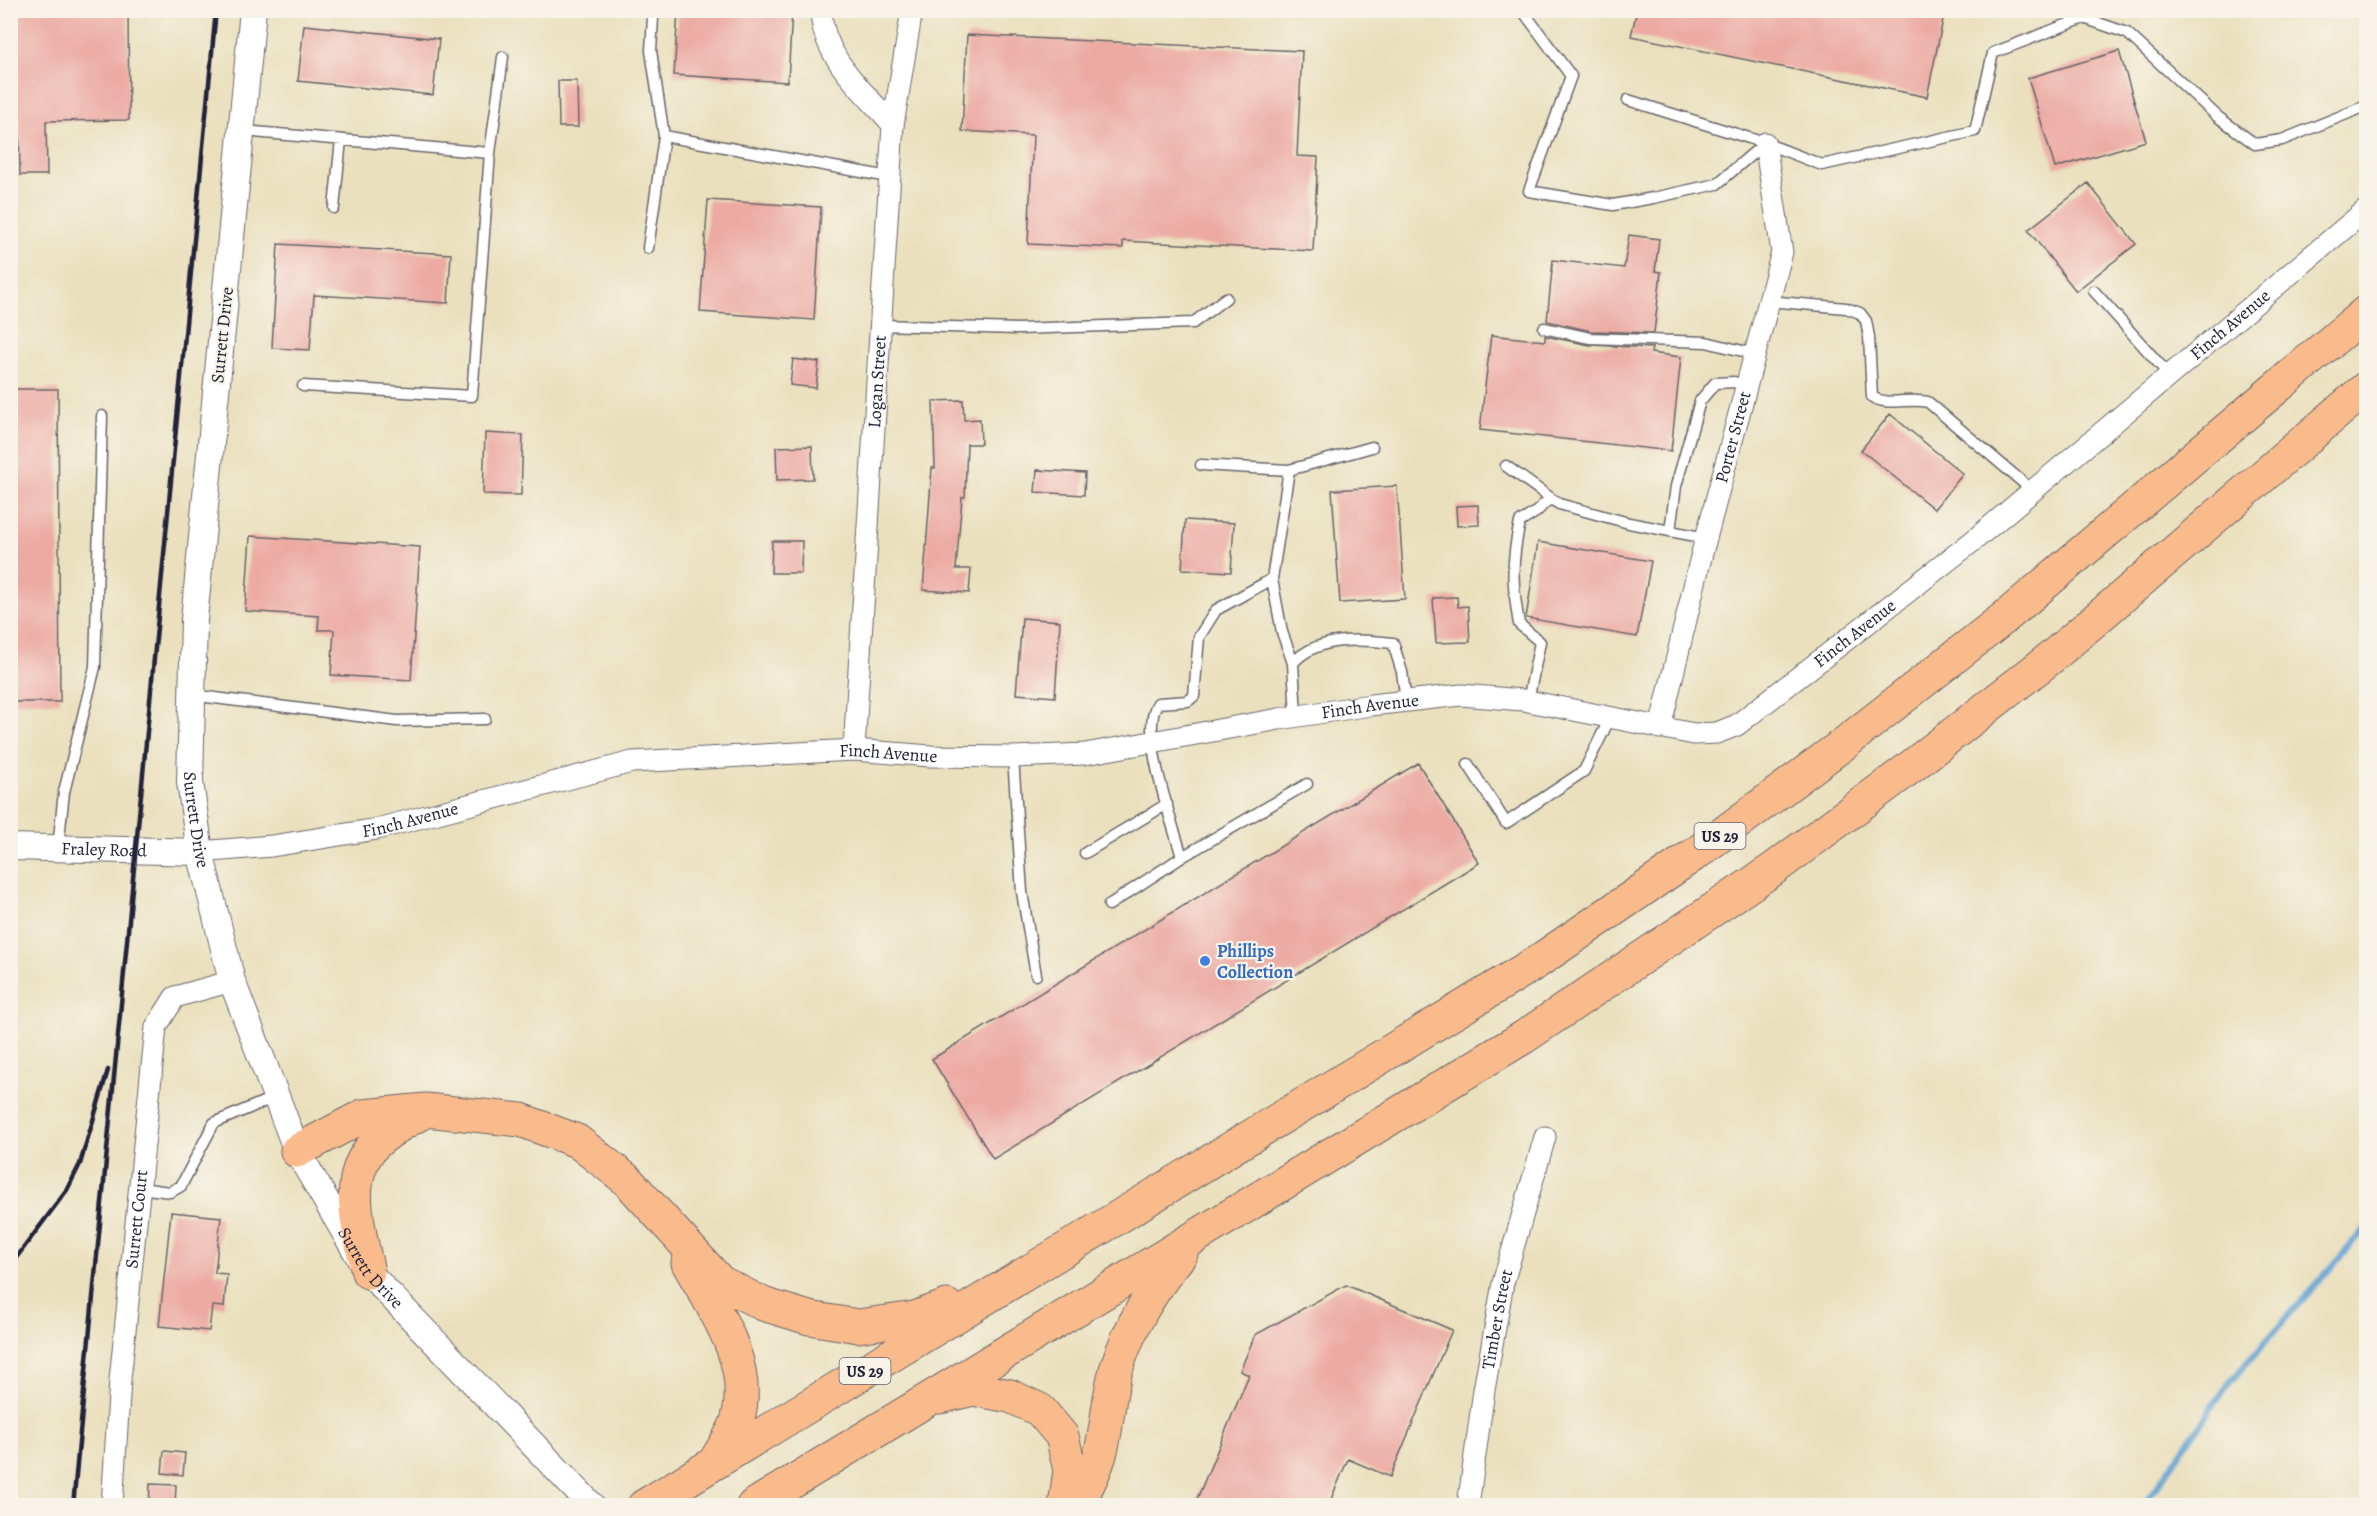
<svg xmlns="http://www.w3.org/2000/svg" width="2377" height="1516" viewBox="0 0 2377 1516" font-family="Alegreya,serif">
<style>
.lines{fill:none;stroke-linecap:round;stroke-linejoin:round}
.stream{stroke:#5ea0d1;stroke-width:6}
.building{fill:#ecaaa3}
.service-casing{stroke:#686468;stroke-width:13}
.minor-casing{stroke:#686468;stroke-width:23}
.tertiary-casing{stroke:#686468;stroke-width:28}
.motorway-casing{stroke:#686468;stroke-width:35}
.service{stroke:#fff;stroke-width:10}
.minor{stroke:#fff;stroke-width:21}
.tertiary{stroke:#fff;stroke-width:26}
.motorway{stroke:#fabb8c;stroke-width:33}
.rail{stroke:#22223b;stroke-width:4.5}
.shop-dot{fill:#3f7fe0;stroke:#f7f3e8;stroke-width:2}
.labels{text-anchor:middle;stroke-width:4.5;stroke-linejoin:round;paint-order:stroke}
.shield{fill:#f7f3e8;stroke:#62616f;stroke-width:1.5}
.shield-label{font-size:16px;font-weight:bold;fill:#22223b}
.street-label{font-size:18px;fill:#22223b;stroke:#f7f3e8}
.shop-label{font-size:18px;font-weight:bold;fill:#366cbe;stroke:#f7f3e8;text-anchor:start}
</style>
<rect width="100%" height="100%" fill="#f7f3e8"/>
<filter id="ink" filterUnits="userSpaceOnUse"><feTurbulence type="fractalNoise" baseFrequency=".0167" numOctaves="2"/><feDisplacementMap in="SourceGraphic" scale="12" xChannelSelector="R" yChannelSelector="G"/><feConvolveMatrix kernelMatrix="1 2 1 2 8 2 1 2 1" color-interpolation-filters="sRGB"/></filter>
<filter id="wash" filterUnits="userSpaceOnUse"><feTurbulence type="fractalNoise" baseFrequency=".008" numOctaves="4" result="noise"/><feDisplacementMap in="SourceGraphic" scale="24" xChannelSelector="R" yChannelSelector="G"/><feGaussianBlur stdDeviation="1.35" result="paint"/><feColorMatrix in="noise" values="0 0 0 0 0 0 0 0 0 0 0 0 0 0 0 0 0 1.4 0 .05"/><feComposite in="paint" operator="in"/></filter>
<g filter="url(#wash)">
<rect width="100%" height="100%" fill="#eae0bd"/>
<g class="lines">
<path class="stream" d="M2143 1506 2230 1382 2366 1228"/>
</g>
<g id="blocks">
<path class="building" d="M10 10H128L129 120 46 121 47 175H20L19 119H10Z
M678 10H792L788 82 674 75Z
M1637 10H1945L1927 97 1631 36Z
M304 25 439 39 433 95 298 81Z
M967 35 1302 51 1297 156 1318 157 1313 251 1123 241V248L1028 244 1033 135 962 131Z
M2119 51 2146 141 2055 168 2028 78Z
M558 81H577L578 127H559Z
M2088 183 2136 244 2076 291 2028 230Z
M708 200 821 207 814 320 700 312Z
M1629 235 1659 239 1655 271 1661 272 1654 333 1591 331 1547 321 1553 260 1624 268Z
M278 244 451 254 448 303 314 295 310 350 272 348Z
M1491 335 1545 341V336L1590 345 1652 348 1651 353 1681 357 1671 451 1480 430Z
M793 359 819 362 816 388 790 385Z
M10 389H58L60 702H10Z
M963 400 964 420 980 419 981 444H967L965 497H962L956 569H971L969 593 923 590 932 468H935L933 401Z
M1890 414 1963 474 1934 509 1861 450Z
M485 433 523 435 521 495 483 494Z
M812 446 813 479 777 480 776 447Z
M1037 470 1085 473 1084 495 1035 492Z
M1397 486 1405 599 1340 603 1332 490Z
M1478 505 1479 525 1457 526 1456 506Z
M1185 520 1234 523 1231 572 1182 569Z
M250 536 420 547 411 680 331 675 334 630H318L319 616 245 611Z
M772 541H802L801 573H771Z
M1538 542 1651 561 1637 637 1526 618Z
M1457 597 1458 607 1468 606 1470 642 1436 643 1433 598Z
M1022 618 1060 621 1055 697 1016 694Z
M1418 763 1479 863 993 1159 932 1059Z
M171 1212 221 1217 215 1273 227 1274 224 1307 212 1306 209 1331 159 1326Z
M1346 1285 1452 1330 1390 1477 1348 1459 1328 1506H1194L1249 1375 1240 1371 1255 1335Z
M164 1451 185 1453 183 1475 162 1473Z
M150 1484 176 1485 175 1506H149Z"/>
</g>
</g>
<g filter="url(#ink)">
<use href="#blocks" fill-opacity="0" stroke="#686468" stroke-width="1.5"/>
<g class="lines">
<defs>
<path id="service" d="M2362 10 2364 16
M1526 15 1571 76 1529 191 1613 205 1653 198 1717 184 1765 143
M653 18 651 51 664 136
M1628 100 1765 143 1822 165 1975 131 1993 53 2084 18 2127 33 2218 117 2255 144 2282 140 2366 106
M243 131 490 153 472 396 303 386
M490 153 503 57
M334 208 341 140
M648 248 664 136 889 177
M2094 291 2170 376
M1769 301 1846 308 1860 313 1866 321 1869 337 1872 397C1889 407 1908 397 1928 402L2033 491
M880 325 1018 329 1193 323 1226 298
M1544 328 1590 338 1706 342 1755 354
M1201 465 1289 470 1272 579 1282 632 1293 663
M1506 466 1559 504 1629 523 1706 538
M1289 470 1372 447
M1670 531 1676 486 1700 401 1715 383 1734 382 1746 386
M1272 579 1216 610 1199 637 1194 696 1188 701 1158 703C1138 730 1173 824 1182 857L1307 784
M191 695 397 721 485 719
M1528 701 1540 642 1519 624C1512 583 1511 563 1520 522L1536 512 1550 498
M1296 716 1293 663C1317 636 1360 639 1393 643L1402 672 1406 701
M1013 757 1022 892 1036 975
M1468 764 1506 823 1584 771 1610 718
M58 847 64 792 95 667 102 416
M1085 853 1167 804
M1109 905 1182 857
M140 1188 170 1192 181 1186 214 1123 275 1097"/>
<g id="minor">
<path d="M821 10C822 58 864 91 893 125"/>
<path id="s1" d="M1660 728 1701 557 1782 252 1765 143"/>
<path id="s2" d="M854 750 893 125 912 10"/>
<path id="s3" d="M200 852 272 846 377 829 632 762 854 750 931 756 1013 757 1085 754 1279 719 1371 705 1461 695 1523 700 1694 734 1717 733 1737 725 1973 541 2366 210"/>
<path id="s4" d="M112 1506 120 1380 156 1027 175 997 232 981"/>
<path id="s5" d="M1468 1506 1484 1390 1503 1283 1545 1137"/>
</g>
<g id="tertiary">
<path id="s6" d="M253 10 194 620 190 782 200 852 232 981 297 1151 368 1272 592 1506"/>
<path id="s7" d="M10 847 200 852"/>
</g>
<path id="motorway" d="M297 1151 363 1116 426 1110 521 1120 577 1141 627 1180 720 1282 763 1304 809 1318 858 1326 915 1318 947 1306
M688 1263C714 1310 753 1362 738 1418 734 1433 722 1449 714 1463
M368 1272C360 1232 341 1177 375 1144 388 1131 405 1122 421 1113
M940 1397 973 1389 1010 1396 1040 1410 1062 1436 1070 1470 1065 1506
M644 1506 1537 962 1698 852 1845 743 2004 618 2366 312
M753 1506 1524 1037 1772 870 1903 773 2053 656 2366 388
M1076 1506C1088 1486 1099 1465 1103 1442 1108 1418 1109 1393 1116 1370 1130 1324 1152 1290 1181 1254"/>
</defs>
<use href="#service" class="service-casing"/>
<use href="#minor" class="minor-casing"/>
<use href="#tertiary" class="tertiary-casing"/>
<use href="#motorway" class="motorway-casing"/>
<use href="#service" class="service"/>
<use href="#minor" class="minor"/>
<use href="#tertiary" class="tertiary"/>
<use href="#motorway" class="motorway"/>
<path class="rail" d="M10 1266 67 1190 80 1164 108 1070
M73 1506 216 10"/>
</g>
</g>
<circle class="shop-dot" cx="1205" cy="961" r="6"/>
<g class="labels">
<g class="shield">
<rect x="1694.5" y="823" width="51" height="26" rx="4.5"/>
<rect x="839.5" y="1358" width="51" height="26" rx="4.5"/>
</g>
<g class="shield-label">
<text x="1720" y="842">US 29</text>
<text x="865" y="1377">US 29</text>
</g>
<g class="street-label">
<text dy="6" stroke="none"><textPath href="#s3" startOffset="2193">Finch Avenue</textPath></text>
<text transform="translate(222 335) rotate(-84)" y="6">Surrett Drive</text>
<text dy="6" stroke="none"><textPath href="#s2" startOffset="369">Logan Street</textPath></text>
<text dy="6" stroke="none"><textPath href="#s1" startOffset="300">Porter Street</textPath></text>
<text dy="6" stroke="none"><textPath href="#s3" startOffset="1707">Finch Avenue</textPath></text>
<text dy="6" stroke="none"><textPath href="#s3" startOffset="1185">Finch Avenue</textPath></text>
<text dy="6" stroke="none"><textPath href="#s3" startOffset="699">Finch Avenue</textPath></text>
<text dy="6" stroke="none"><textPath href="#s6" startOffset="813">Surrett Drive</textPath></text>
<text dy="6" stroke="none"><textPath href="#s3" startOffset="213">Finch Avenue</textPath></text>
<text dy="6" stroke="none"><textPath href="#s7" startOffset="94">Fraley Road</textPath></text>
<text dy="6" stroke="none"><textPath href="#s4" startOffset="288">Surrett Court</textPath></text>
<text dy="6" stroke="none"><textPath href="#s6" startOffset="1299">Surrett Drive</textPath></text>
<text dy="6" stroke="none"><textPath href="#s5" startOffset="189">Timber Street</textPath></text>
</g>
<g class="shop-label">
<text x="1217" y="957">Phillips<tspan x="1217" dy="21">Collection</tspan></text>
</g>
</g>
<rect width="2377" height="1516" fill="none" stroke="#f7f3e8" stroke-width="36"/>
</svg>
